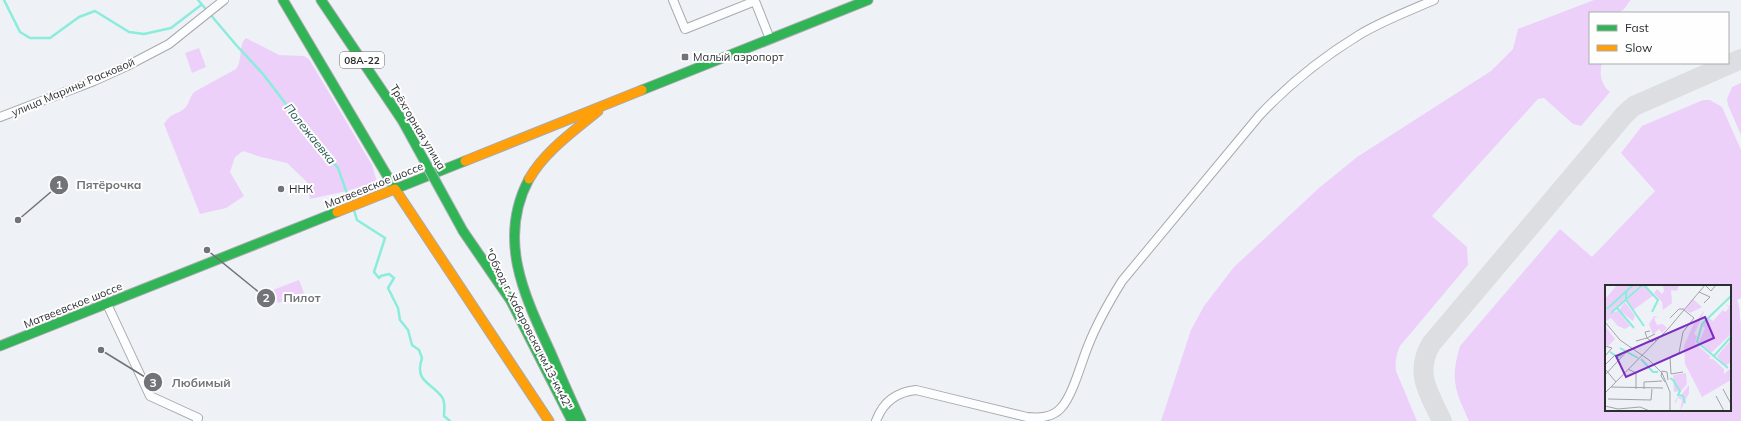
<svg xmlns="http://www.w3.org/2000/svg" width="1741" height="421" viewBox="0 0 1741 421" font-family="Mulish,sans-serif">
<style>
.green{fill:#edd0fa;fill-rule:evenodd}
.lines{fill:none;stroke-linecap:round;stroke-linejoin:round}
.stream{stroke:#8becdb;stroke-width:2.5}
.taxiway{stroke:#dcdee1;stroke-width:20}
.street-casing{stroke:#a8aaad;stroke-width:10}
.fast-casing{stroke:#a8aaad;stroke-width:11}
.slow-casing{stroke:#a8aaad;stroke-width:11}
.street{stroke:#fcfdfe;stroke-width:8}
.fast{stroke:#30b455;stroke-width:9}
.slow{stroke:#ff9f0a;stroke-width:9}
.fast-bridge-casing{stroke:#b6b8c4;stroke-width:11;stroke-linecap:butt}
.fast-bridge{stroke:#30b455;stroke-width:9}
.poi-dot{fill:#707377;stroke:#fefefe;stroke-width:1.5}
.labels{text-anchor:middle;stroke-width:4;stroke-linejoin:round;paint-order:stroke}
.shield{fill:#fefefe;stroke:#6b6d6f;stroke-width:1}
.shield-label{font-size:10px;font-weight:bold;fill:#2c2f32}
.poi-label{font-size:11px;fill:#2c2f32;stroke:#fefefe;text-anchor:start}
.street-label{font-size:11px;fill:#2c2f32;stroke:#fefefe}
.water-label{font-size:12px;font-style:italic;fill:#20594e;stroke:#fefefe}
.inset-river{fill:none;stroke:#8becdb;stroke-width:2}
.inset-road{fill:none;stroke:#a0a4a8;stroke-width:1}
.view{fill:#7b2cbf;fill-opacity:0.15;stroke:#7b2cbf;stroke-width:2}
.inset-edge{fill:none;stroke:#2c2f32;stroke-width:2}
.leader{fill:none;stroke:#707377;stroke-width:1.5}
.callout-dot{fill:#707377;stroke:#fefefe;stroke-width:1.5}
.mark-label{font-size:12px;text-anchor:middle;font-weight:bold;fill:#fff}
.callout-label{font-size:12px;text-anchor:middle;font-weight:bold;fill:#707377;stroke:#fefefe;stroke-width:4;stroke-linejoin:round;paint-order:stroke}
</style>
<rect width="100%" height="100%" fill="#eef2f6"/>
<path class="green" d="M1594 0H1631C1627 3 1627 7 1623 10 1615 16 1599 13 1590 13V63H1602C1599 74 1601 85 1610 92L1581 126 1573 124 1544 98 1538 99 1432 216 1467 247 1468 265 1400 346C1396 354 1395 362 1396 371L1417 421H1161L1191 330 1204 306 1234 267 1319 188 1357 157 1491 71 1513 49 1518 29Z
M246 38 279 55 304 56 309 59 372 165 377 182 347 191 310 199 307 182 287 163 261 157 243 151 235 157 230 172 244 196 226 208 200 214 164 124C172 112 174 116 184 109 189 105 189 98 194 92L236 69C243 60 238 45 246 38Z
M199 48 206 67 192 73 185 53Z
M1741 83V135L1728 105 1727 99 1732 87Z
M1703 100H1710L1722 107 1741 150V298L1737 300C1741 310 1739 316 1741 323V421H1469C1455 390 1450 380 1460 346L1560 229 1592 257 1655 191 1621 153 1642 126ZM1606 286H1730V410H1606Z
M299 280 304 293 278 303 273 290Z"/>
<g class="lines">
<path class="stream" d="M4 0 20 32 30 38H50L79 17 95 11 129 32 144 34 171 28 201 5
M198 0 237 46 263 74 295 116 338 168 350 202
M354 210 357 220 385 238 374 272 379 278 381 276 389 274 394 278 388 288 398 308 400 320 408 330 412 345 419 350 422 358C414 382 431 382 442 397 446 403 444 410 444 416L450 421"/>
<path class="taxiway" d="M1442 421C1429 393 1414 374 1431 344L1625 114 1634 106 1741 59"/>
<defs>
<path id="street" d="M673 0 685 29 755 1 770 39
M0 117 94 81 127 66 169 44 224 0
M107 304 150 396 198 418 197 421
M876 421C883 402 896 392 916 390L1027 417C1039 418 1052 418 1061 408 1073 395 1081 363 1088 346 1097 323 1109 302 1122 281L1259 116C1288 85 1323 57 1359 35 1382 21 1409 11 1434 0"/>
<path id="fast" d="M283 0 395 189 465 161
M321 0 402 120
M642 90 868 0
M529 179C497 239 524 295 550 351 560 374 570 398 581 421
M463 231 511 301 572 421
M0 346 337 212"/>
<path id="slow" d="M465 161 642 90
M529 179C545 151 574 131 598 111
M395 189 549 421
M337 212 395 189"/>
</defs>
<use href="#street" class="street-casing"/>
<use href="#fast" class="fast-casing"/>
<use href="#slow" class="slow-casing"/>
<use href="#street" class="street"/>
<use href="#fast" class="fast"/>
<use href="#slow" class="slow"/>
<defs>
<path id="fast-bridge" d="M402 120 463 231"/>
</defs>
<use href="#fast-bridge" class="fast-bridge-casing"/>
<use href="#fast-bridge" class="fast-bridge"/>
</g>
<g class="poi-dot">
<rect x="681" y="53" width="8" height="8" rx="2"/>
<circle cx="281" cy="189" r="4"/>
</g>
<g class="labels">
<rect class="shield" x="340" y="52" width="44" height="16" rx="3"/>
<g class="shield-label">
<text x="362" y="64">08А-22</text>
</g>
<g class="poi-label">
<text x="693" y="61">Малый аэропорт</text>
<text x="289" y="193">ННК</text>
</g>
<g class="street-label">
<text transform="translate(73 87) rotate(-23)" y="4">улица Марины Расковой</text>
<text transform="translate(418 127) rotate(59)" y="4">Трёхгорная улица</text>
<text transform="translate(374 185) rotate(-22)" y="4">Матвеевское шоссе</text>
<text transform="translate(73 305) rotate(-22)" y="4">Матвеевское шоссе</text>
<text transform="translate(529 329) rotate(63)" y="4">"Обход г. Хабаровска км13-км42"</text>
</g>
<g class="water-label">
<text transform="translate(310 134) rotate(51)" y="4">Полежаевка</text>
</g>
</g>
<g transform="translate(1605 285)">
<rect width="126" height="126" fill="#eef2f6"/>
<path d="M12 0H35L5 28 13 26 25 41 20 44 13 41 6 33 1 36 0 35V14ZM38 0 49 10 28 25 22 15ZM58 0H74L72 6 66 5 67 18 58 25 57 17 49 8 52 4 57 9 59 6ZM88 14 97 22 85 28 80 25ZM20 17 30 31 28 36 14 25ZM121 19 126 22V49L106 68 94 57 100 43 97 41 104 33 108 36 118 25 120 27 124 23ZM100 25 89 49 92 51 90 58 106 72 104 74H108L119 84V89L126 83V95L97 112 80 79 79 61 89 38ZM49 31 53 32 49 33 52 40 58 39 62 43 57 48 54 44 48 50 44 39ZM0 41 10 54 3 61 0 60ZM126 55V77L120 81 112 71ZM81 88 82 99 76 106 69 107 68 90ZM84 100V108L75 126 77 115 73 113 70 119V116L73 112H76L79 117 76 110Z" fill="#edd0fa"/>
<path class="inset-river" d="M39 0 53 15 47 27M21 7V15L39 41M12 23 29 43M2 24 28 0M6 28 37 0M15 63 33 73M5 67 13 72 17 70M108 72 126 52M36 74 48 87H53M123 83 92 57 97 39 126 11M65 93 68 95 75 106 73 110 78 111 80 118"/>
<path class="inset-road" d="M100 0 106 6 111 0M94 7 105 12 99 18M65 33 74 24H79M0 37 15 55 44 75 57 88 65 107V126M45 46 40 47 42 53 50 49M31 56 42 53 47 57 50 54 51 56M0 61 7 63 0 71M0 80 10 70M0 84 11 97M23 84 31 88V104M78 87 66 89 65 72 74 68 78 47 89 33 79 25M0 90 24 64M60 97 56 91 57 86 62 87 63 95M6 102 58 103M39 104V97L57 96M118 104 126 119M0 108 63 44 100 0M111 111 119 126M3 114 46 115 47 104M0 121 13 124 35 122 45 126"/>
<path class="view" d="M100 32 109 53 21 92 11 71Z"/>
<rect width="126" height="126" class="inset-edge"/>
</g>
<path class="leader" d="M18 220L59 185M207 250L266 298M101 350L153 382"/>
<g class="callout-dot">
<circle cx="18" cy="220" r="4"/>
<circle cx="207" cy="250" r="4"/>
<circle cx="101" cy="350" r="4"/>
<circle cx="59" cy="185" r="10"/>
<circle cx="266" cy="298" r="10"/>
<circle cx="153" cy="382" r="10"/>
</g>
<g class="mark-label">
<text x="59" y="189">1</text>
<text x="266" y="302">2</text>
<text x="153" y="387">3</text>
</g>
<g class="callout-label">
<text x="109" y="189">Пятёрочка</text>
<text x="302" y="302">Пилот</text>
<text x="201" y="387">Любимый</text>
</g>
<rect x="1589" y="12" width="140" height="52" fill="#fefefe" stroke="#aaabac"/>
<rect x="1597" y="25" width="20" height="6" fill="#30b455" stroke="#aaabac"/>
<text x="1625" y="32" font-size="12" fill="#2c2f32">Fast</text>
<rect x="1597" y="45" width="20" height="6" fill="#ff9f0a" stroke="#aaabac"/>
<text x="1625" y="52" font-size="12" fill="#2c2f32">Slow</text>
</svg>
